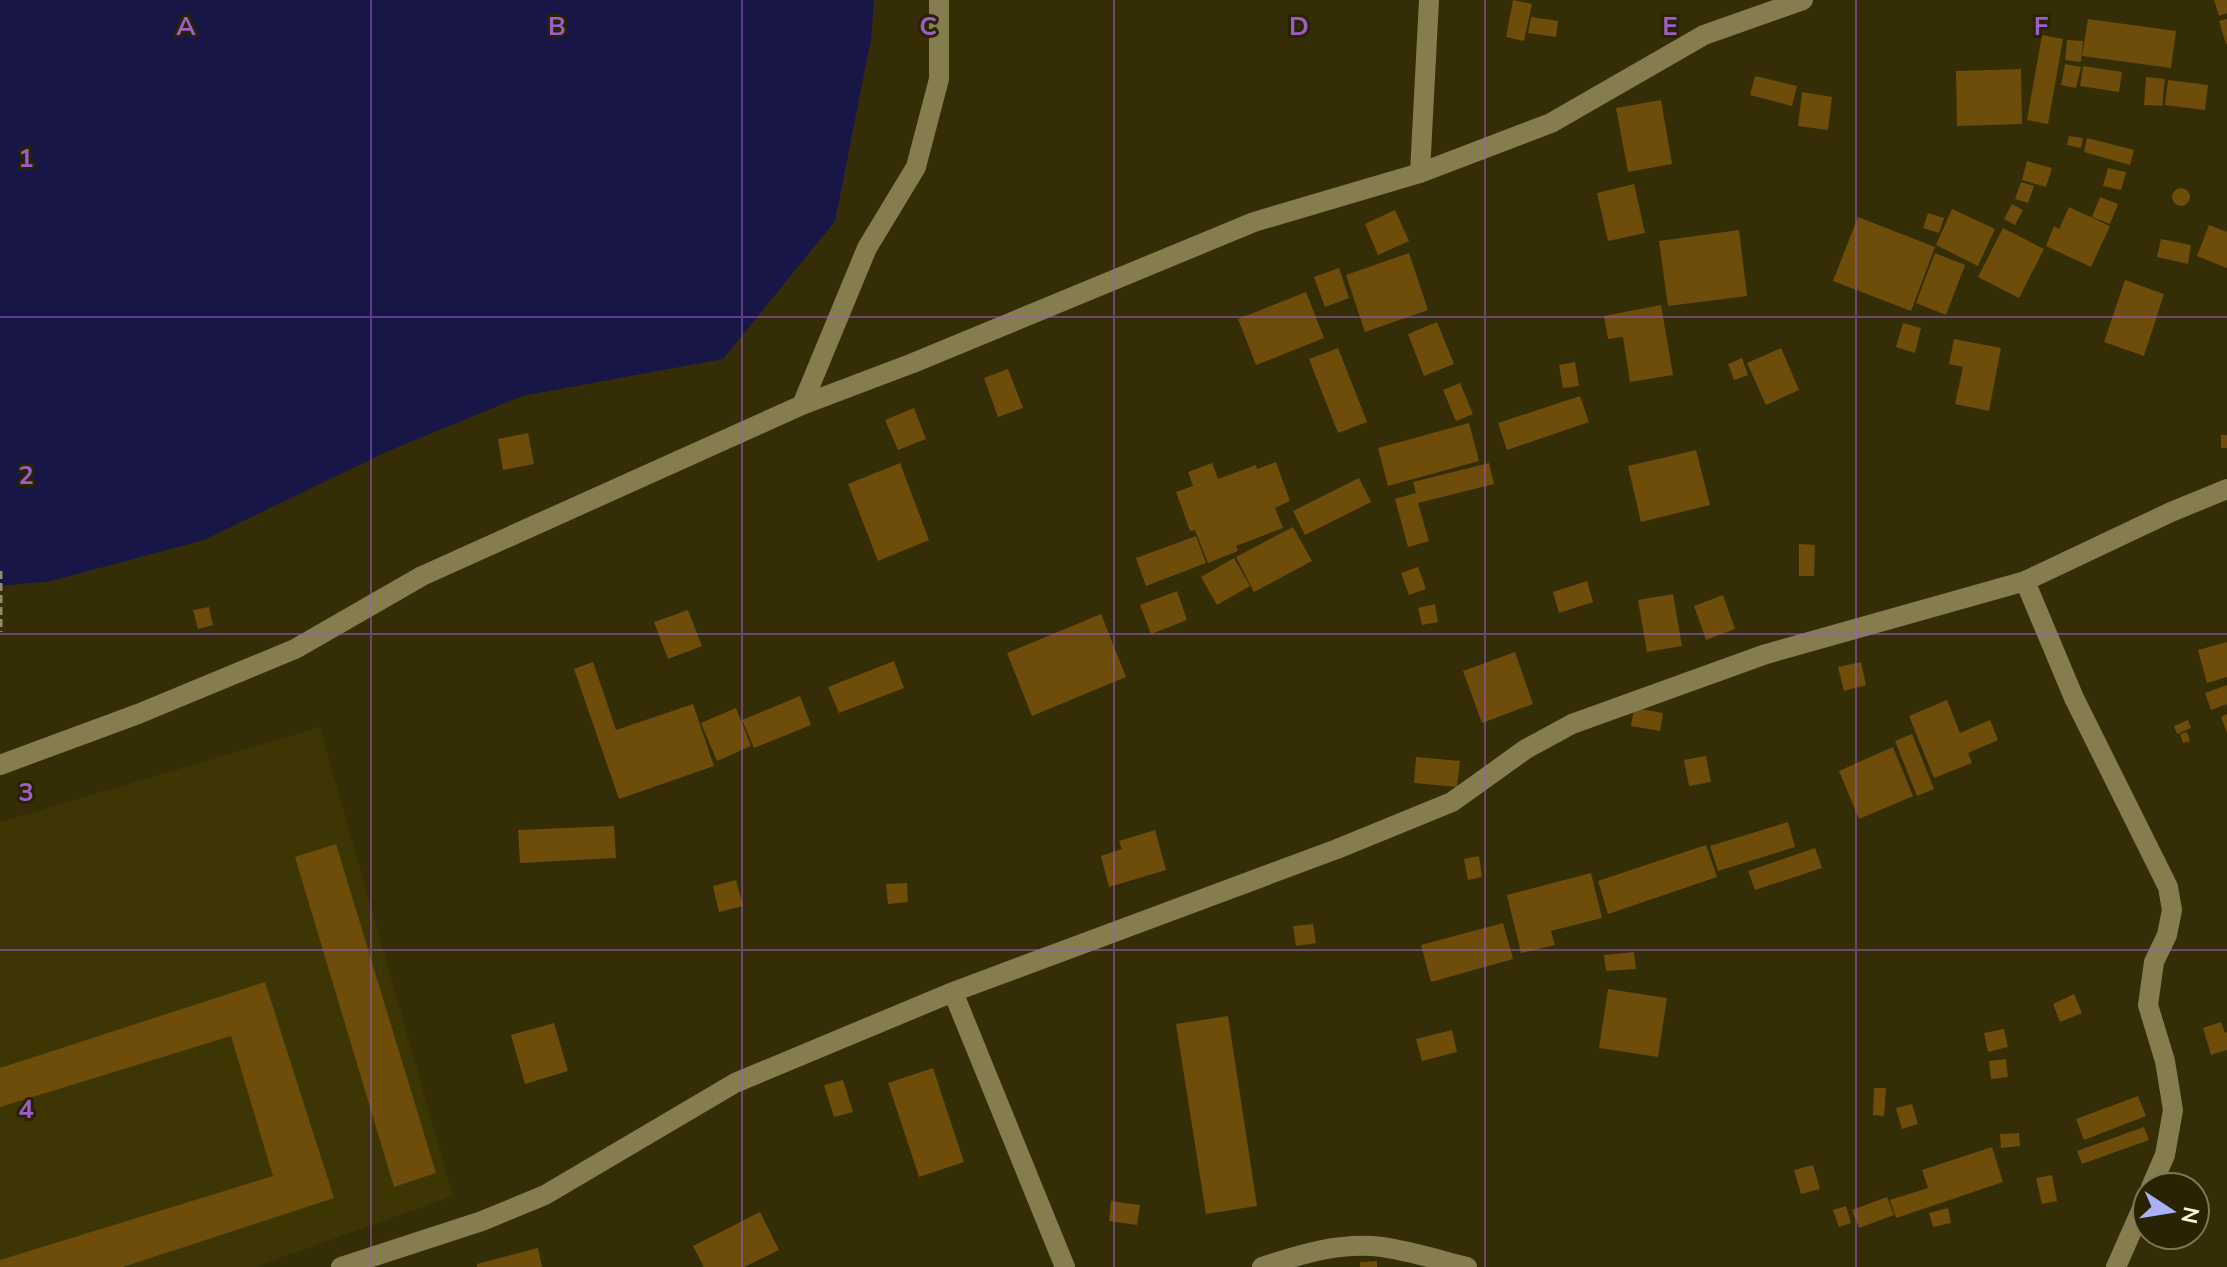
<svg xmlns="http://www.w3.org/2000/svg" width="2227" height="1267" viewBox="0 0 2227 1267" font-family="'Nunito Sans',sans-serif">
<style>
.built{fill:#3d3503}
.water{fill:#181646}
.building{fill:#6e4d0a}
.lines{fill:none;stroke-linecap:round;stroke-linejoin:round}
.path{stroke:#918b69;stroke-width:5;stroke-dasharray:8 4;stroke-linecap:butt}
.minor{stroke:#857d4e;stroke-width:20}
.grid{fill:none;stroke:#9b5ec6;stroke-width:2;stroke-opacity:0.55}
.grid-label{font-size:26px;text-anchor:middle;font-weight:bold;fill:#9b5ec6;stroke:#2a2300;stroke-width:6;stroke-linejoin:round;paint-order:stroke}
</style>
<rect width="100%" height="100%" fill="#342d05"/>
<path class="built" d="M320 727 453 1196 255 1267H0V822Z"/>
<path class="water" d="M0 0H874L871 39 835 221 723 359 522 396 386 452 204 540 51 581 0 586Z"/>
<path class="building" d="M1513 0 1532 4 1524 41 1506 37Z
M2214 0H2227V13L2219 16Z
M1531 17 1558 21 1556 37 1528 33Z
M2088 19 2176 31 2171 68 2082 56Z
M2227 19V44H2226L2219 21Z
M2042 35 2063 39 2048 124 2027 120Z
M2067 40 2083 41 2081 62 2065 60Z
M2065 64 2081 67 2076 88 2061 85Z
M2083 66 2122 72 2119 92 2080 86Z
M2021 69 2022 124 1957 126 1956 71Z
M1755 76 1797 86 1792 106 1750 95Z
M2146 77 2165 79 2162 106 2144 105Z
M2168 80 2208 85 2205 110 2165 105Z
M1802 92 1832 97 1828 130 1798 126Z
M1661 100 1672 164 1628 172 1616 108Z
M2069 136 2083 138 2081 148 2067 145Z
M2087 138 2134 150 2130 165 2084 152Z
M2027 161 2052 168 2046 187 2022 180Z
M2108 168 2126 172 2121 190 2103 186Z
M2021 182 2034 186 2028 203 2015 199Z
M1634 184 1645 233 1608 241 1597 193Z
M2172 197a9 9 0 1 1 18 0a9 9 0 1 1-18 0Z
M2100 197 2118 204 2110 224 2092 217Z
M2012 204 2023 210 2015 225 2004 219Z
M2069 207 2110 226 2091 267 2046 246 2054 226 2059 229Z
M1952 209 1995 229 1978 266 1936 245Z
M1395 210 1409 241 1378 255 1365 224Z
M1928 213 1944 218 1939 233 1923 228Z
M1858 217 1935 247 1911 311 1833 281Z
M2209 225 2227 232V268L2197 256Z
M2003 228 2044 249 2019 298 1978 277Z
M1739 230 1747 296 1668 306 1659 241Z
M2161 239 2191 245 2188 264 2157 257Z
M1409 253 1428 310 1365 332 1346 275Z
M1935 253 1965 265 1946 315 1916 303Z
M1339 268 1349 298 1325 307 1314 277Z
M2125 280 2164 294 2144 356 2104 342Z
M1306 292 1324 338 1256 365 1238 319Z
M1661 305 1673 375 1630 382 1623 337 1608 339 1604 316Z
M1437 322 1454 364 1424 376 1408 334Z
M1903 323 1921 328 1915 353 1896 347Z
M1954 339 2001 348 1989 411 1955 404 1963 367 1949 364Z
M1338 348 1367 422 1338 433 1309 359Z
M1781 348 1799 390 1766 405 1747 363Z
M1742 358 1748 375 1734 380 1728 364Z
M1575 362 1579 386 1563 388 1559 365Z
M1008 369 1023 408 998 417 984 378Z
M1460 383 1473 414 1456 421 1443 390Z
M1580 396 1589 422 1507 450 1498 423Z
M914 408 926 439 898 450 885 420Z
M1469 423 1479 461 1388 486 1378 448Z
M528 433 534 464 503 470 498 439Z
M2221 435H2227V448H2221Z
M1696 450 1710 505 1641 522 1628 466Z
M1276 462 1290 501 1275 508 1283 528 1236 546 1238 551 1208 563 1195 530 1190 531 1176 492 1193 486 1188 472 1212 463 1218 479 1256 465 1257 469Z
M900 463 929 540 878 561 848 484Z
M1489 463 1494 484 1418 503 1429 541 1408 547 1395 499 1416 493 1413 482Z
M1359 478 1371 502 1305 535 1293 511Z
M1293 527 1312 561 1254 592 1236 557Z
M1196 536 1206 563 1146 586 1136 558Z
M1799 544 1815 545 1814 576H1799Z
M1234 558 1250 586 1217 605 1201 577Z
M1418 567 1426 589 1409 595 1401 573Z
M1587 581 1593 602 1559 613 1553 592Z
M1177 591 1187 620 1151 634 1140 605Z
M1673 594 1682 646 1647 652 1638 600Z
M1723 595 1735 629 1706 640 1694 606Z
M1435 604 1438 622 1422 625 1418 608Z
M209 607 213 625 198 629 193 610Z
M688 610 702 646 668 659 654 622Z
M1101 614 1126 677 1032 716 1007 653Z
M2227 642V677L2207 683 2198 650Z
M1515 652 1533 704 1482 723 1463 671Z
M894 661 904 688 839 713 828 687Z
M593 662 616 730 693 704 714 766 619 799 574 669Z
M1861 662 1866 685 1844 691 1838 667Z
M2227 685V704L2211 710 2205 693Z
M800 696 811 725 754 748 742 720Z
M1947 700 1960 733 1990 720 1998 740 1968 753 1972 763 1934 778 1909 716Z
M736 708 751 746 717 761 701 723Z
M1634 708 1663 713 1660 731 1631 726Z
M2227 714V733L2221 717Z
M2188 720 2191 728 2177 734 2174 726Z
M2187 732 2190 741 2183 743 2180 734Z
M1912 734 1934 789 1917 796 1895 741Z
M1893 747 1913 796 1859 819 1839 771Z
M1706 756 1711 782 1689 786 1684 760Z
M1416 757 1460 761 1457 787 1414 783Z
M1788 822 1795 847 1718 871 1710 846Z
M614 826 616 858 520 863 518 830Z
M1155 830 1166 870 1109 887 1101 856 1122 849 1119 841Z
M336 844 436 1173 394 1187 295 857Z
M1706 845 1717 877 1608 914 1598 881Z
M1815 848 1822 868 1755 890 1748 871Z
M1479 856 1482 877 1468 880 1464 859Z
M1591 873 1602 918 1551 931 1555 945 1521 953 1507 895Z
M736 880 743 906 719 912 713 886Z
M907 883 908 902 888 904 886 884Z
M1503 923 1513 959 1431 982 1421 945Z
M1313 924 1316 943 1296 946 1293 926Z
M1634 952 1636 969 1606 971 1604 955Z
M265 982 334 1198 123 1267H0V1260L273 1176 231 1036 0 1107V1068Z
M1608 989 1667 998 1658 1057 1599 1048Z
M2074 994 2082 1013 2060 1022 2053 1004Z
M1228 1016 1257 1206 1206 1214 1176 1024Z
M2221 1022 2225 1033 2227 1032V1050L2211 1055 2203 1028Z
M554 1023 568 1071 525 1084 511 1035Z
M2004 1029 2008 1047 1988 1052 1984 1033Z
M1452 1030 1457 1052 1422 1061 1416 1039Z
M2006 1059 2008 1077 1991 1079 1989 1061Z
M933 1068 964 1162 919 1177 888 1083Z
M843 1080 853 1112 834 1117 824 1085Z
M1874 1088H1886L1884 1116 1873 1115Z
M2138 1096 2146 1116 2084 1140 2076 1119Z
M1912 1104 1918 1124 1902 1129 1896 1108Z
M2144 1127 2149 1140 2082 1164 2077 1151Z
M2019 1133 2020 1146 2001 1148 2000 1134Z
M1992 1147 2003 1182 1896 1218 1890 1200 1928 1188 1922 1170Z
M1813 1165 1820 1189 1801 1194 1794 1170Z
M2052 1175 2057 1201 2042 1204 2036 1178Z
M1887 1197 1894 1215 1859 1228 1852 1210Z
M1111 1201 1140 1205 1137 1225 1109 1221Z
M1846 1206 1851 1223 1839 1227 1833 1210Z
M1948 1208 1951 1223 1933 1227 1929 1213Z
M760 1212 779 1250 744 1267H704L693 1246Z
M538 1248 542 1267H477V1264Z
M1377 1261V1267H1360V1262Z"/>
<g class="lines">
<path class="path" d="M0 571V632"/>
<path class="minor" d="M1420 173 1429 0
M802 405 867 248 916 167 939 79V0
M2025 581 2074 698 2168 887 2172 910 2167 935 2154 962 2148 1005 2165 1061 2173 1110 2165 1155 2151 1187
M0 765 138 714 295 649 422 576 802 405 913 363 1254 222 1420 173 1551 123 1704 35 1803 0
M953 992 1065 1267
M341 1267 482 1221 545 1195 735 1083 953 992 1337 849 1452 802 1526 749 1572 724 1766 654 2025 581 2171 512 2227 489
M1262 1267C1301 1254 1340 1242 1382 1247 1410 1251 1439 1260 1467 1267
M2116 1267 2147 1197"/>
</g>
<path class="grid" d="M371 0V1267M742 0V1267M1114 0V1267M1485 0V1267M1856 0V1267M0 317H2227M0 634H2227M0 950H2227"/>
<g class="grid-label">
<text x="186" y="35">A</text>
<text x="557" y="35">B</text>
<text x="928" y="35">C</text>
<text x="1299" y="35">D</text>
<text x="1670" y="35">E</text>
<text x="2041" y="35">F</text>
<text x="26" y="167">1</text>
<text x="26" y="484">2</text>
<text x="26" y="801">3</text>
<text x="26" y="1118">4</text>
</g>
<g transform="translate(2171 1211) rotate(102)"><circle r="38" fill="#2a2300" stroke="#7d7758" stroke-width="2"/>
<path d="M0-6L14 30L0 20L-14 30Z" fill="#a9b0fc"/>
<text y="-12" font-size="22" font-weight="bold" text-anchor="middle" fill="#faf6db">N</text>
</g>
</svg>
